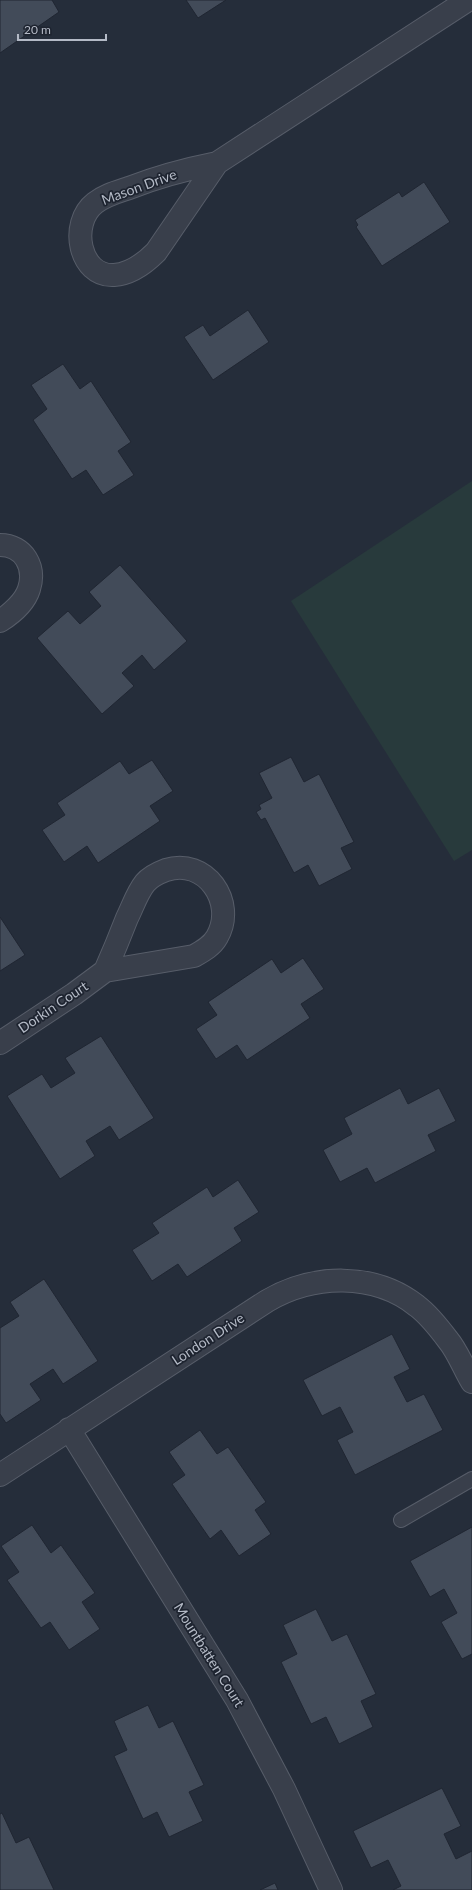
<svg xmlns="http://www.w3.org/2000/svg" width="472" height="1890" viewBox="0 0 472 1890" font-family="Lato,sans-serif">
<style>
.green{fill:#283a3c}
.building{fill:#424b59;stroke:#202632}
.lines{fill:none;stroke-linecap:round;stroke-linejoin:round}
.lane-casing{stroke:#575d69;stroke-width:16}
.street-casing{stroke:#575d69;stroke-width:24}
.lane{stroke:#393f4b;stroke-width:14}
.street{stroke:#393f4b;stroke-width:22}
.labels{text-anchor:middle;stroke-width:3.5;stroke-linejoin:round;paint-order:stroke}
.street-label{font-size:14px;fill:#b4bac6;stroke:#1e2430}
</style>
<rect width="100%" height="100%" fill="#252d3a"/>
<path class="green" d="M472 481V850L454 861 291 601Z"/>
<path class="building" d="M0 0H52L59 12 0 53Z
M186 0H226L198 18Z
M424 182 450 222 382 266 356 227 358 225 355 220 399 192 402 197Z
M248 310 269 342 213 380 184 337 203 325 210 336Z
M63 364 80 389 91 381 131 442 118 451 134 475 103 495 86 470 72 479 33 420 47 409 31 385Z
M120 565 187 641 154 670 142 655 122 673 134 686 102 714 37 638 68 611 80 624 101 606 89 592Z
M291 757 304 782 319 774 354 842 341 848 352 869 319 886 308 865 294 873 265 818 261 820 256 812 261 809 259 805 272 798 259 773Z
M152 760 173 791 150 806 160 821 98 863 87 846 64 862 42 830 65 815 57 803 120 761 129 774Z
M0 917 25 955 0 971Z
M303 958 324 989 301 1004 310 1018 247 1060 237 1045 216 1059 196 1029 217 1015 208 1002 272 959 281 973Z
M101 1036 154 1118 119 1140 110 1126 86 1141 95 1156 60 1179 7 1096 42 1074 51 1088 75 1073 65 1058Z
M400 1088 408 1104 439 1088 456 1121 428 1135 436 1151 375 1183 367 1168 340 1182 323 1150 352 1134 344 1118Z
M238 1180 259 1212 234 1228 242 1241 187 1277 178 1264 152 1281 132 1250 159 1233 152 1223 207 1187 213 1197Z
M44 1279 98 1361 63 1384 53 1369 30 1384 41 1400 6 1423 0 1414V1328L19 1316 10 1302Z
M392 1334 410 1369 394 1377 407 1402 424 1394 443 1430 355 1475 337 1440 353 1432 340 1407 322 1416 303 1380Z
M200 1430 217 1454 228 1447 266 1502 255 1510 271 1534 239 1556 221 1530 210 1539 172 1484 185 1475 169 1452Z
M32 1525 51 1553 61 1545 95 1593 82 1602 100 1629 69 1650 50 1622 41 1628 7 1580 19 1572 1 1546Z
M472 1527V1654L462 1659 441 1622 457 1613 444 1589 430 1597 410 1561Z
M316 1609 332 1641 347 1634 376 1694 361 1701 373 1727 339 1744 326 1717 311 1724 281 1662 297 1654 283 1625Z
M148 1705 159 1728 173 1721 204 1785 189 1792 203 1821 169 1837 157 1812 143 1819 114 1756 127 1750 114 1721Z
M442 1788 461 1826 444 1834 456 1859 472 1851V1890H393L401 1886 388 1860 371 1868 353 1831Z
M2 1813 16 1843 29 1837 54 1890H0V1814Z
M275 1883 278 1890H260Z"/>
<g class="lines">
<defs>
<path id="lane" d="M401 1520 472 1479"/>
<path id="street" d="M217 163 156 252C145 263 130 274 114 275 79 277 69 223 95 203 105 195 117 192 129 188 157 177 187 169 217 163L468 0
M0 545C24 545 36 567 29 589 25 602 11 614 0 621
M0 1043 74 994 105 971 194 956C203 951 212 946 217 937 237 902 205 857 166 870 158 873 150 877 145 883 137 893 133 906 127 918 120 936 113 953 105 971
M69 1429 237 1700 284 1789 331 1890
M0 1475 267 1301C313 1274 374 1272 417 1306 429 1315 439 1328 448 1340 458 1352 464 1369 472 1382"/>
</defs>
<use href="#lane" class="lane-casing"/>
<use href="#street" class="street-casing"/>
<use href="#lane" class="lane"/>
<use href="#street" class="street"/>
</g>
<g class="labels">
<g class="street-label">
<text transform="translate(139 187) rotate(-20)" y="5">Mason Drive</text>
<text transform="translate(53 1007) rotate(-34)" y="5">Dorkin Court</text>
<text transform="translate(208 1339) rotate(-33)" y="5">London Drive</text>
<text transform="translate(209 1655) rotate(58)" y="5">Mountbatten Court</text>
</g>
</g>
<path d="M18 34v6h88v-6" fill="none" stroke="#b4bac6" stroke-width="2"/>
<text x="24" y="34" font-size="12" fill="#b4bac6" stroke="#1e2430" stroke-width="3" paint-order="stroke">20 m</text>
</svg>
